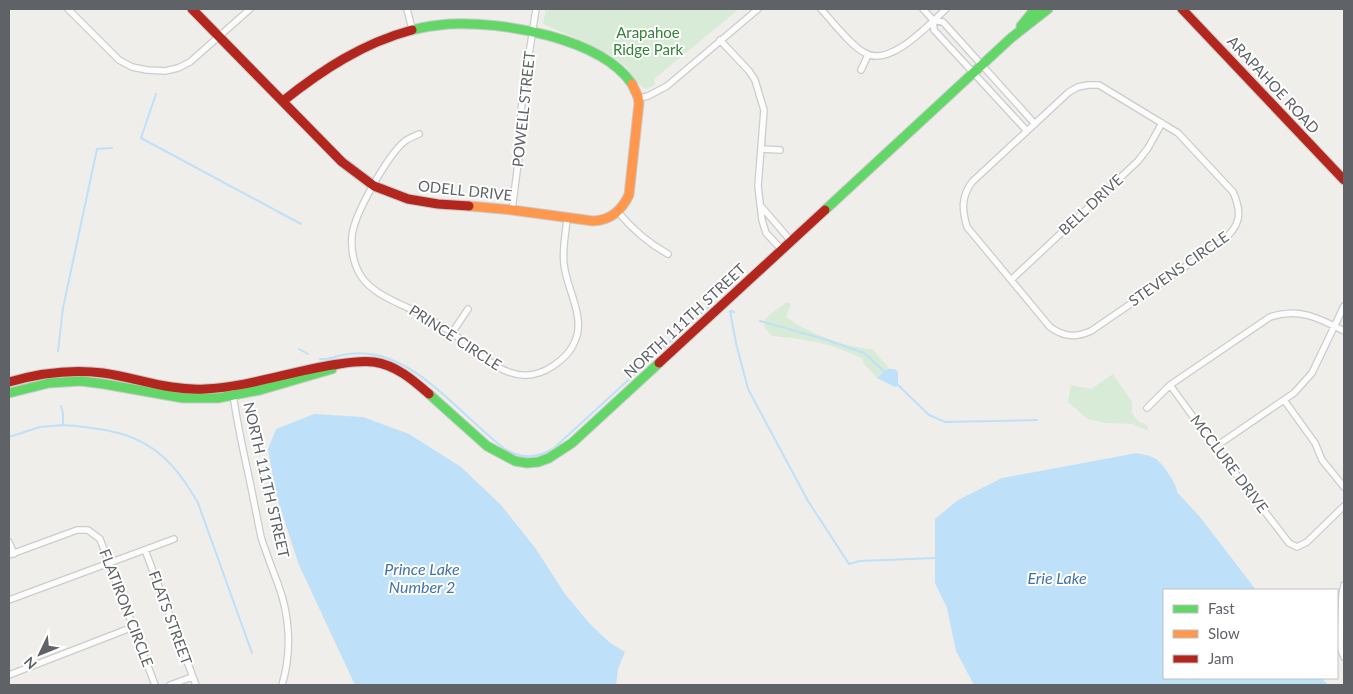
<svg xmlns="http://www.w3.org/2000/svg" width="1353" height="694" viewBox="0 0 1353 694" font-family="Lato,sans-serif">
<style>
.green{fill:#d8ebd6}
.water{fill:#bfe0f9}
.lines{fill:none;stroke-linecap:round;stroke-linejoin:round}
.stream{stroke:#bfe0f9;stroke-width:2}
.street-casing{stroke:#cbcccc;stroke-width:8}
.fast-casing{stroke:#cacacb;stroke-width:11}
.slow-casing{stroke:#cacacb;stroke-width:11}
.jam-casing{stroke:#cacacb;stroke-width:11}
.street{stroke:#fdfcfc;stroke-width:5.5}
.fast{stroke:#63d668;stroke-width:9}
.slow{stroke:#ff974d;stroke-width:9}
.jam{stroke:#b3261e;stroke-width:9}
.labels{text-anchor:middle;stroke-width:4;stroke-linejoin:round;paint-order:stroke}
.park-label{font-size:15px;fill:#348238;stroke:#fff}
.street-label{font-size:15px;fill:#5f6368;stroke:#fff}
.water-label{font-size:16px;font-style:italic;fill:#4174aa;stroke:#fff}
</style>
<rect width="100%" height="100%" fill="#efeeea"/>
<path class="green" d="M546 9H739L654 79 655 85 646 89C635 84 632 71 623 64 600 46 570 36 543 24Z
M787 302 791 304 786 317C806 332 847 348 872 349L890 369 884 371 877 378 863 363V359C832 343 806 339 772 336L765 328 763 322 769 315Z
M1113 374 1132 402V413L1138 421 1148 426V431L1133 424 1105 423 1088 419 1068 402 1071 385 1091 389Z"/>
<path class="water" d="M890 369H895L898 372V386L895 387 877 378 884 371Z
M314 414 363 417 409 434 461 467 501 505 536 549 565 594 590 624 609 642 625 652 618 669 616 685H355L299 565 276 495 268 449 276 429Z
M1137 453C1144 455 1150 455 1156 459 1163 464 1177 484 1177 492L1200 517 1256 590H1164V678H1322L1328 685H974L956 651 947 608 935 583V519L958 500 1002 478Z"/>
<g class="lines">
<path class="stream" d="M156 94 141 138 301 224
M734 312 730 311 736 343 748 389 808 501 849 564 860 561 935 558
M760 321 827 340 864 353 886 373
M299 349 308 354
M58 351 63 308 97 149 112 148
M320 359C327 360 335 357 342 355 352 353 366 353 376 355 423 364 466 420 505 449 522 459 536 458 553 449L709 306
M898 385 929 415 945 422 1037 420
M63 425C131 430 163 441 198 503L252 653
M9 437 40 427 63 425V413L61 406"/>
<defs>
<path id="street" d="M68 9 119 60 132 67 147 70 165 71 178 68 190 62 250 9
M407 9 412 29
M821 9C832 21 851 46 865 53 890 68 929 24 946 9
M923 9 933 20 934 30 1027 131
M933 20 943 22 1035 124
M720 40 749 71 755 80 760 97 764 110 758 186 762 220 766 233 782 250
M861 70 868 55
M1088 85H1099L1178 133 1233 192C1243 214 1240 227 1221 242L1091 331C1075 338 1064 337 1050 327L967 227C962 210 961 197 972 182L1069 92 1078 87Z
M639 98 648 96 667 86 758 9
M419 134C415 136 409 138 405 141 388 155 354 214 352 236 351 250 354 265 361 276 373 296 408 306 428 318 440 325 452 332 463 341 490 362 517 390 553 366 562 360 571 352 575 341 586 317 566 288 564 264 562 249 566 233 567 218
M761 149 780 150
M760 205 791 241
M512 210 522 132 521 112 523 93 536 9
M618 212C633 230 648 243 668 254
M1011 280 1138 161 1148 148 1162 123
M452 333 468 309
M1170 385 1215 447 1289 543 1297 547 1307 542 1344 506
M232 386C236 422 245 457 252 492 255 507 258 522 261 537 266 553 272 568 278 584 290 616 292 652 282 685
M1284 400 1315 443 1322 460 1344 487
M1147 408 1170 385 1270 317C1298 307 1319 318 1344 331
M1215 447 1294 393 1312 373 1344 306
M9 542 14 554
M145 550 196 685
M9 555 77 530H88L100 539 155 685
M1344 585 1342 595 1340 647 1344 657
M9 600 174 539
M9 675 133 627
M170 685 192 677"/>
<path id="fast" d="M1021 26 1035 9
M412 30C424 27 437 25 449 24 502 21 601 38 632 84
M825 210 1011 38 1048 9
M9 393 49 383 81 381 104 384 183 398H218L260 390 332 369
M429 394 487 446 515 461 527 463 538 462 549 458 572 443 659 363"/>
<path id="slow" d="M469 206 512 210 593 221C611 220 621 211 629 195L639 103 638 97 632 84"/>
<path id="jam" d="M192 9 342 162 374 186 408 199 438 204 469 206
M1182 9 1344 180
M283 101C322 70 363 43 412 30
M659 363 825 210
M9 382C40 373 71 369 103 373 138 378 169 391 205 389 248 387 289 372 332 365 346 363 360 360 374 362 396 365 413 380 429 394"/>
</defs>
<use href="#street" class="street-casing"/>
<use href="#fast" class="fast-casing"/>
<use href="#slow" class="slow-casing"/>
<use href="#jam" class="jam-casing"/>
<use href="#street" class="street"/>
<use href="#fast" class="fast"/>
<use href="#slow" class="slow"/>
<use href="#jam" class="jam"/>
</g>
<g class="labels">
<g class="park-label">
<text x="648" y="38">Arapahoe<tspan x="648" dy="17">Ridge Park</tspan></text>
</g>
<g class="street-label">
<text transform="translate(1273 85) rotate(47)" y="5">ARAPAHOE ROAD</text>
<text transform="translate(524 109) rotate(-84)" y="5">POWELL STREET</text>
<text transform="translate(465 191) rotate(6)" y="5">ODELL DRIVE</text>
<text transform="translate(1091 205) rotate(-43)" y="5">BELL DRIVE</text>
<text transform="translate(1179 269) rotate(-35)" y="5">STEVENS CIRCLE</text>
<text transform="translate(685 321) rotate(-43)" y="5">NORTH 111TH STREET</text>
<text transform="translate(455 338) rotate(33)" y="5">PRINCE CIRCLE</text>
<text transform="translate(1229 464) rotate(53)" y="5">MCCLURE DRIVE</text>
<text transform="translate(266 480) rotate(77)" y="5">NORTH 111TH STREET</text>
<text transform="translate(126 608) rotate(69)" y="5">FLATIRON CIRCLE</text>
<text transform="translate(170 618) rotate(70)" y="5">FLATS STREET</text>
</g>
<g class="water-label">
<text x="422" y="575">Prince Lake<tspan x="422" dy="18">Number 2</tspan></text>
<text x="1057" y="584">Erie Lake</text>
</g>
</g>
<rect width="1353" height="694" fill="none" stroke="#5f6368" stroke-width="20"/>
<rect x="1163" y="589" width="175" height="90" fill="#ffffff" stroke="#bfc1c3"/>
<rect x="1173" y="605" width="25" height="8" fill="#63d668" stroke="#bfc1c3"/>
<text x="1208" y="614" font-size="15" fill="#5f6368">Fast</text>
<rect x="1173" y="630" width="25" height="8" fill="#ff974d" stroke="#bfc1c3"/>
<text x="1208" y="639" font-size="15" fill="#5f6368">Slow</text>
<rect x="1173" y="655" width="25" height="8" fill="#b3261e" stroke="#bfc1c3"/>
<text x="1208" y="664" font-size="15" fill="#5f6368">Jam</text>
<g transform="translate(40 654) rotate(227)" stroke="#ffffff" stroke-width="4" paint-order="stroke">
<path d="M0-4L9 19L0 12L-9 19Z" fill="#5f6368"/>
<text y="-8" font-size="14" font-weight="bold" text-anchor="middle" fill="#5f6368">N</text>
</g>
</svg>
